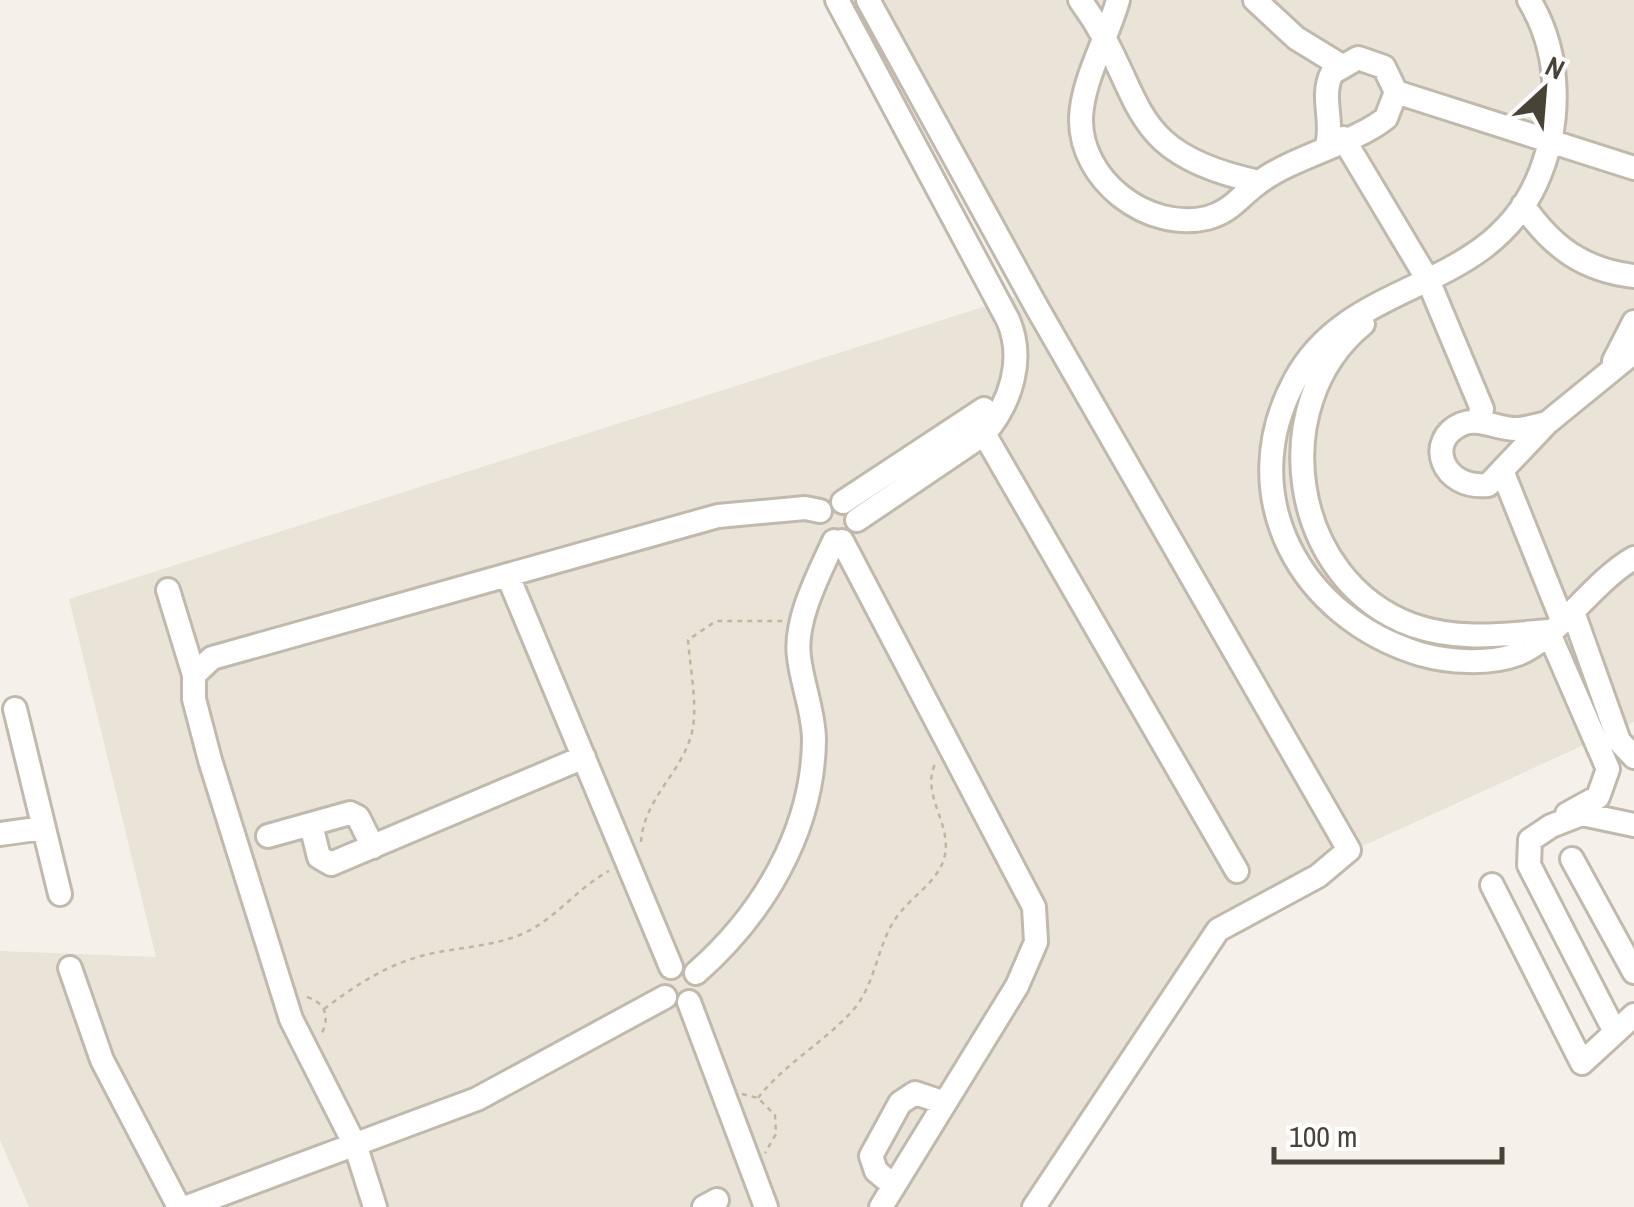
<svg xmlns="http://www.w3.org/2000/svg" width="1634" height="1207" viewBox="0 0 1634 1207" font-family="'Archivo Narrow',sans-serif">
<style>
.residential{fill:#e9e3d8}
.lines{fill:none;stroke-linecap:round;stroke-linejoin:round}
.minor-casing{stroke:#c1b9ac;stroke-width:28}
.path{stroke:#c2b59d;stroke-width:2.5;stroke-dasharray:5 5;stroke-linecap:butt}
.minor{stroke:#fff;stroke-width:22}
</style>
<rect width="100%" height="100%" fill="#f5f1ea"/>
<path class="residential" d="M878 0H1634V722L1363 846 1082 367Z
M1014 297 1339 847 1202 930 1033 1190 1041 1207H29L0 1140V951L156 957 69 599Z"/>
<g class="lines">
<defs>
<path id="minor" d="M837 0 1008 320C1025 359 1011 403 984 434L857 520
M868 0 1036 306 1349 850 1318 876 1218 930 1034 1207
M1080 0C1149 94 1118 152 1259 182
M1118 0C1108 37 1083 78 1081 117 1079 180 1148 232 1207 218 1231 212 1239 197 1257 184 1291 157 1354 144 1386 118L1396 92 1384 67 1358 58 1332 73C1320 97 1334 120 1327 145
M1255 0 1296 38 1340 65
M1529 0C1562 54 1562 126 1536 183 1484 296 1350 277 1295 380 1232 496 1301 618 1420 654 1448 662 1489 665 1518 654 1559 637 1593 581 1634 558
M1396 92 1634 168
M1343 138 1428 280 1482 409 1477 421
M1523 205C1552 247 1583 270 1634 276
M1363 324C1264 405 1290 580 1412 625 1457 641 1502 635 1548 631
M1614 361 1634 322
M975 418 1237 871
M1547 423C1537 425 1526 429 1516 429 1497 429 1480 417 1462 424 1424 440 1442 490 1488 485L1547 423 1634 352
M1503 473 1562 620
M843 502 984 409
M842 541 1034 907 1036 942 1017 986 881 1207
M508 576 671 967
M168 590 194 675V699L210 760 291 1019 356 1147 375 1207
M1573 612 1619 741 1634 757
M1548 631 1608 769 1598 797 1567 814
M194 675 212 658 718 516 805 508 820 511
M15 709 60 894
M311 825 319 857 331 864 584 757
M0 834 43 828
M268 836 350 813 358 817 373 847
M1572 859 1634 972
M1492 885 1582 1063 1634 1015
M70 968 102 1060 179 1207
M696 973C762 915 813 832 814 740 814 713 802 684 799 657 794 620 819 574 834 541
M689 1002 766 1207
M1615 1032 1529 865 1530 840 1551 826 1582 814 1634 825
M893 1185 876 1171 871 1156 900 1103 915 1093 945 1103
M187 1207 477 1099 665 997
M704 1207 717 1200"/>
</defs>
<use href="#minor" class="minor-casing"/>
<path class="path" d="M641 842C644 796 686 770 693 727 697 701 690 667 688 640L716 621H784
M307 997C325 1003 330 1016 322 1033
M324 1009C356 985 386 965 425 955 457 947 491 947 522 934 556 919 577 888 609 871
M742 1094 758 1098 775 1115 776 1134 765 1153
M758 1098C785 1063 825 1042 854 1009 876 983 877 945 896 918 910 897 936 884 944 859 954 824 919 795 936 762"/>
<use href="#minor" class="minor"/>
</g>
<g transform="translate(1544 90) rotate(26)" stroke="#ffffff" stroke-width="8" paint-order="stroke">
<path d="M0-8L18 38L0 25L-18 38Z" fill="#494237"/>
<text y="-15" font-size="28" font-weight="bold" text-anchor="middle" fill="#494237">N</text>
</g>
<path d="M1274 1147v15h228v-15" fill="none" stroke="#494237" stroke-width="5"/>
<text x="1289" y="1147" font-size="30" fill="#494237" stroke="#ffffff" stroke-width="8" paint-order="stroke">100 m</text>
</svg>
